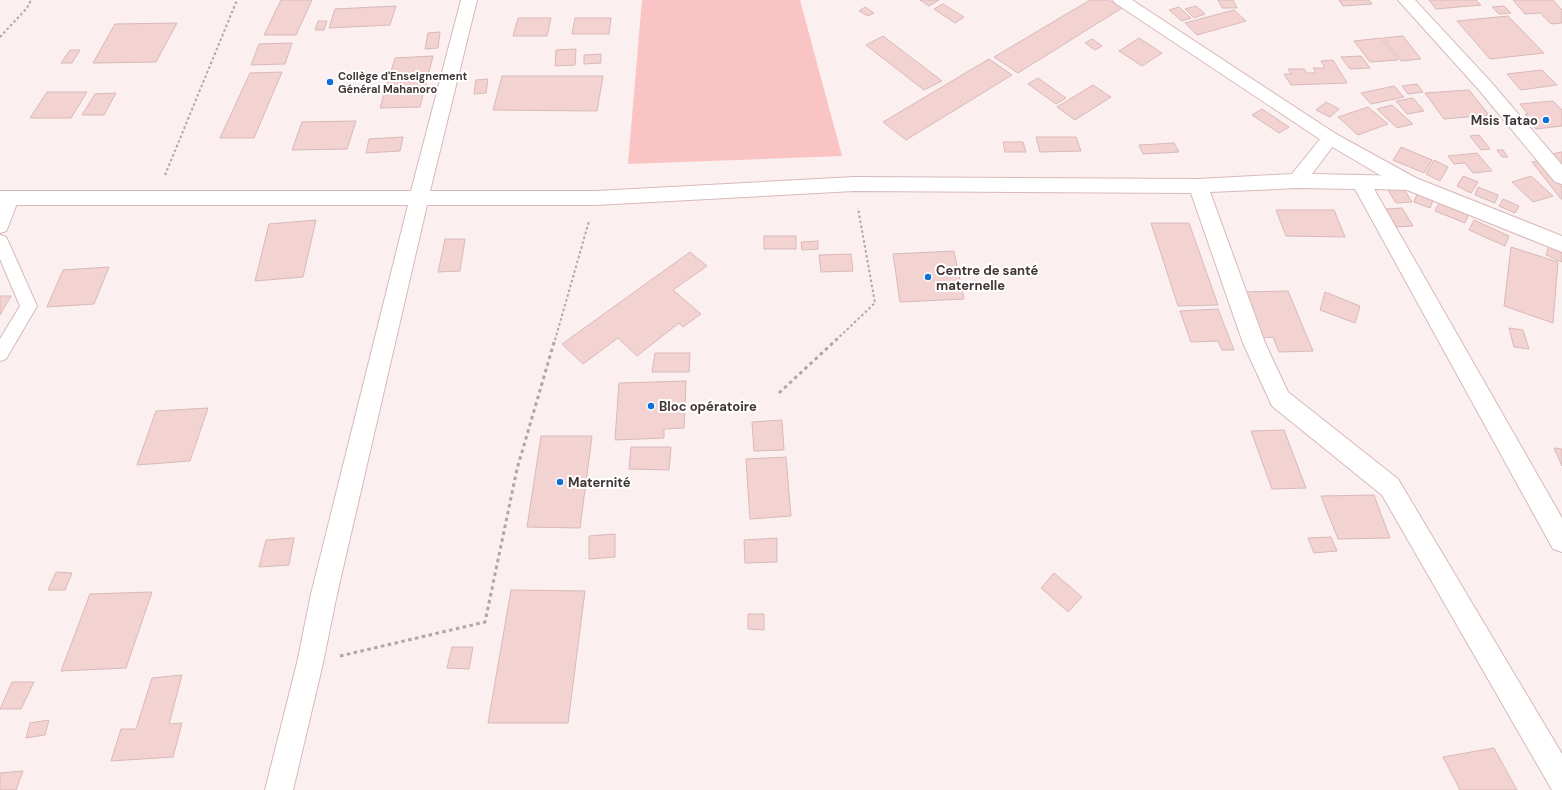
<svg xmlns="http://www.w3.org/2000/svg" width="1562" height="790" viewBox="0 0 1562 790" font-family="'DM Sans',sans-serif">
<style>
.green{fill:#fac4c4}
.building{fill:#f3d3d2;stroke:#d9b9b9}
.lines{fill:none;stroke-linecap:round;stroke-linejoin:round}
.service-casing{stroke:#d8b9b9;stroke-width:2}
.minor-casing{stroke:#d8b9b9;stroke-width:2}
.tertiary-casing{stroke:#d8b9b9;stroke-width:2}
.path-far1{stroke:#b2a5a5;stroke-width:2;stroke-dasharray:2.5 2.5;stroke-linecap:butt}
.path{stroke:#b2a5a5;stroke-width:3;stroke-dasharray:3.5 3.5;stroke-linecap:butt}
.service{fill:#fff;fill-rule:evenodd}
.minor{fill:#fff;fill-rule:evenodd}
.tertiary{fill:#fff;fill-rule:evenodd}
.poi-dot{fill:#0d6fd7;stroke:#fff;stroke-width:1.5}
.labels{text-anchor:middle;stroke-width:4;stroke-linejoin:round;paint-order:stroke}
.far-poi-label{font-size:11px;font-weight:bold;fill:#423535;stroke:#fff;text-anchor:start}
.poi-label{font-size:13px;font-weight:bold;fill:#423535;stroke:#fff;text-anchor:start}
</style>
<rect width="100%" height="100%" fill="#fcefef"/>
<path class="green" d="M642 0H800L842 156 628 164Z"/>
<path class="building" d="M281 0H312L296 35H264Z
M920 0H939L929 6Z
M1090 0H1109L1122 8 1018 73 994 57Z
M1218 0H1233L1237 8H1222Z
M1339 0H1369L1372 4 1343 6Z
M1429 0H1476L1481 5 1436 9Z
M1513 0H1553L1562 10V23L1551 24 1540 13 1525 14Z
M943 4 964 17 955 23 934 9Z
M396 6 390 25 329 28 335 9Z
M1196 6 1205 14 1194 18 1185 9Z
M1504 6 1511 13 1499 14 1492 7Z
M865 7 874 13 868 16 859 11Z
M1179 7 1191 18 1182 21 1169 10Z
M1234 10 1246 21 1197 35 1185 23Z
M1508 16 1544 53 1490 59 1457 21Z
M518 18H551L547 36H513Z
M575 18H611L609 34H572Z
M318 21H327L324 30H315Z
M177 23 156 62 93 63 115 24Z
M440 32 438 48 425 49 428 33Z
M883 36 942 81 924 90 866 45Z
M1403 36 1421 59 1401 61 1383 38Z
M1139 38 1162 53 1142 66 1119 51Z
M1381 38 1398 60 1370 62 1354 41Z
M1092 39 1102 46 1095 50 1085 43Z
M292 43 285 64 251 65 259 44Z
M576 49 575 65 555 66 556 50Z
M70 50H80L72 63H61Z
M601 54V63L584 64V55Z
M433 56 420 107 380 108 395 58Z
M1361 56 1370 68 1350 69 1341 57Z
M989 59 1012 75 906 140 883 122Z
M1333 60 1347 83 1291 85 1284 74H1291L1288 69H1304L1307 73H1316L1313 68H1325L1321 61Z
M1542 70 1557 85 1521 90 1507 74Z
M282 72 254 138H220L250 73Z
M502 76H603L597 111 493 110Z
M1038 78 1066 98 1056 104 1028 84Z
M488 79 486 93 474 94 476 80Z
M1417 84 1423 92 1408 94 1402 86Z
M1093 85 1111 97 1075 120 1057 107Z
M1394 86 1404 97 1371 104 1361 93Z
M1469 90 1489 115 1444 119 1425 93Z
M47 92H87L71 118H30Z
M116 93 104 115H82L95 94Z
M1413 98 1424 111 1407 114 1396 101Z
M1553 101 1562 110V126L1536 129 1525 114H1528L1520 104Z
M1326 102 1339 109 1330 117 1316 110Z
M1392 105 1413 124 1397 128 1377 109Z
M1368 107 1388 124 1358 135 1338 117Z
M1262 109 1289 127 1279 133 1252 115Z
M356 121 347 149 292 150 302 122Z
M1479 135 1490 149 1481 150 1470 136Z
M403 137 400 151 366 153 369 139Z
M1036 137H1076L1081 151 1040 152Z
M1003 142H1023L1026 152H1005Z
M1174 143 1179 152 1143 154 1139 145Z
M1401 147 1432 160 1424 173 1393 160Z
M1497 150H1503L1508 157H1502Z
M1562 152V164L1552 154Z
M1477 153 1492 171 1473 173 1465 163 1454 164 1448 156Z
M1434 160 1448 167 1440 181 1426 174Z
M1542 161 1562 187V199H1561L1532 162Z
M1463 176 1478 182 1471 193 1457 186Z
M1531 176 1553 196 1533 202 1512 182Z
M1478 187 1498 195 1495 203 1475 195Z
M1404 189 1412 202 1396 203 1388 190Z
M1417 194 1433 200 1430 208 1414 202Z
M1503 199 1519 206 1515 213 1499 206Z
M1440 201 1469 214 1465 223 1435 211Z
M1402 208 1413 226 1397 227 1385 209Z
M1276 210H1334L1345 237 1286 236Z
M316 220 303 277 255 281 269 224Z
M1474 220 1509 236 1505 246 1469 230Z
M1151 223H1189L1218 305 1178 306Z
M764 236H796V249H764Z
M445 239H465L460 271 438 272Z
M818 241V249L802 250 801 242Z
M1549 246 1562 251V262L1546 255Z
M1511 247 1558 262 1553 323 1504 306Z
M954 251 964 299 900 302 893 254Z
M690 252 707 266 673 290 701 314 683 327 679 323 637 356 618 338 583 364 562 344Z
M851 254 853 271 821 272 819 255Z
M109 267 94 304 47 307 63 270Z
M1288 291 1313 351 1279 352 1273 337 1262 338 1244 292Z
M1325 292 1360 306 1355 323 1320 310Z
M0 296H11L0 315Z
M1218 309 1234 350H1222L1218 341 1191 342 1180 311Z
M1509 328 1523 330 1529 349 1514 347Z
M655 353H690L689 372H652Z
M686 381 684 428 664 429V438L615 440 619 383Z
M208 408 190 461 137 465 156 411Z
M782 420 784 450 754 451 752 422Z
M1284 430 1306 488 1272 489 1251 431Z
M541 436H592L580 528 527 527Z
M631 447H671L669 470 629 469Z
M1554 448 1562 449V466Z
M786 457 791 516 750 519 746 459Z
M1374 495 1390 538 1338 539 1321 496Z
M615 534V557L589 559V536Z
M1331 537 1337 551 1314 553 1308 538Z
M294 538 289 565 259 567 266 540Z
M777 538V562L745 563 744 540Z
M56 572 72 573 65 590H48Z
M1054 573 1082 597 1068 612 1041 588Z
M511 590 585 591 568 723H488Z
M152 592 126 668 61 671 90 594Z
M748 614H764V630L748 629Z
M452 647H473L469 669 447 668Z
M182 675 169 724 182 723 173 757 111 761 121 729H136L152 678Z
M12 682H34L21 709H0Z
M49 720 45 735 26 738 30 723Z
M1494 748 1517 790H1460L1443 757Z
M23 771 16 790H0V773Z"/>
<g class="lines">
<defs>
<path id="service" d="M11 192 16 194 19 198 8 227 6 231 0 233V206L6 194Z
M0 235 6 237 8 241 37 306 6 359 0 361V339L20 306 0 259Z"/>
<path id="minor" d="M461 0H477L430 191H596L854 177 1198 179 1292 174 1324 134 1330 132 1336 134 1339 138 1312 174 1409 176 1416 178 1418 183 1416 188 1409 190 1374 189 1562 518V552L1553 549 1355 189 1297 188 1210 192 1265 343 1288 392 1398 479 1562 754V790H1552L1382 495 1272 406 1243 343 1191 193 854 191 596 205H427L337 594 323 663 293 790H265L297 663 311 594 408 205H0V191H411Z
M1398 0H1415L1491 82 1562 165V184L1555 182 1479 90Z"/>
<path id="tertiary" d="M1113 0H1132L1336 134 1416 178 1562 236V252L1402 188 1324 142 1115 3Z"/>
</defs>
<use href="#service" class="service-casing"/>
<use href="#minor" class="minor-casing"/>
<use href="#tertiary" class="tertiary-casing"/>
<path class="path-far1" d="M0 37 27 8 31 0
M165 175 237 0
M555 340 589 221
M836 340 875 303 858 208"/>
<path class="path" d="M779 393 837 339
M340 656 485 622 517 469 555 339"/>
<use href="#service" class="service"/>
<use href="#minor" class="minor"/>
<use href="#tertiary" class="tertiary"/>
</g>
<g class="poi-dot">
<circle cx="330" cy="82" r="4"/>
<circle cx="1546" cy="120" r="4"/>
<circle cx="928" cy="277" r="4"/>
<circle cx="651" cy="406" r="4"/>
<circle cx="560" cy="482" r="4"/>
</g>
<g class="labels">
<g class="far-poi-label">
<text x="338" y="80">Collège d'Enseignement<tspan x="338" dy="13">Général Mahanoro</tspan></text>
</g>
<g class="poi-label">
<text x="1538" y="125" text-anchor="end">Msis Tatao</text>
<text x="936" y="275">Centre de santé<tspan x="936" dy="15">maternelle</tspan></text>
<text x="659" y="411">Bloc opératoire</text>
<text x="568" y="487">Maternité</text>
</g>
</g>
</svg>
